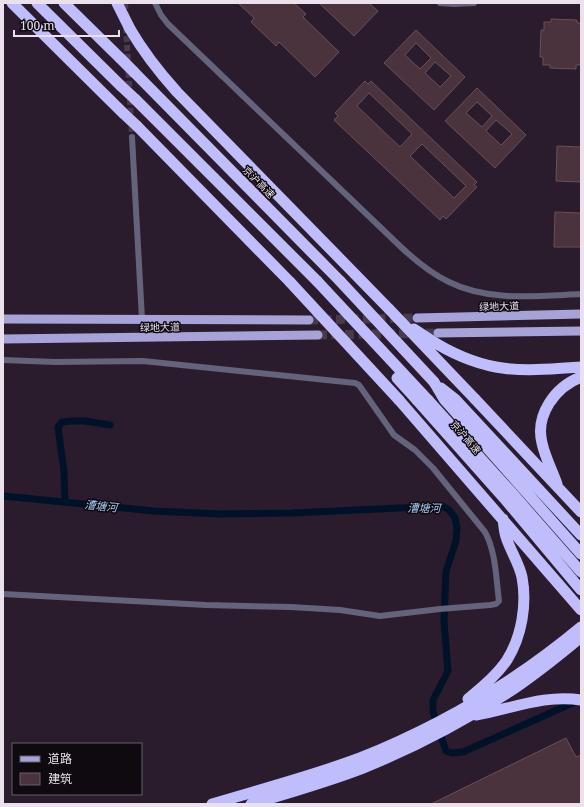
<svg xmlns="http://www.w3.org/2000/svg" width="584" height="807" viewBox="0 0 584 807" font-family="'Noto Serif','Noto Sans SC',serif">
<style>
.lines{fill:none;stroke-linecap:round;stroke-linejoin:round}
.canal{stroke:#001228;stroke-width:7}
.building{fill:#4a333c;stroke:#695059;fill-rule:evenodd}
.minor-tunnel{stroke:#473a4a;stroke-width:6;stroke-dasharray:6 3;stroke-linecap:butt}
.primary-tunnel{stroke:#473a4a;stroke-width:9;stroke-dasharray:9 4.5;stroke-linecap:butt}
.minor{stroke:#63637c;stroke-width:6}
.primary{stroke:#a5a3d7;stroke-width:9}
.motorway{stroke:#bfbdfc;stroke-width:11}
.motorway-bridge{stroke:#bfbdfc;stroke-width:11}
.labels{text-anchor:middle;stroke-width:3;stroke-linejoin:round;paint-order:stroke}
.street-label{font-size:10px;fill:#eae1ec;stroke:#0f0910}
.water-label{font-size:11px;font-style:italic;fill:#a7cdf6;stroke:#0f0910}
</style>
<rect width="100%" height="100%" fill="#2a1c2d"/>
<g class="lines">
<path class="canal" d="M3 496 154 511 219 514 292 513 442 506 449 510 455 518 457 528 456 541 446 571 444 622 448 671 433 700V712L446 751 452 753 463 752 577 701
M65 501 64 471 58 427 62 422 72 421H85L110 425"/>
</g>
<path class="building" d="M238 3H294L306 14 303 17 339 52 315 77 279 42 276 46 251 22 254 18Z
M319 3H369L378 11 354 36Z
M551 19 577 20V23H581V65H576V69L550 68V65H543V57H540L541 30H544V22H551Z
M416 30 465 77 434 110 384 63ZM416 43 431 58 420 69 405 55ZM435 62 451 76 440 87 425 73Z
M365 81 368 84 371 81 477 182 474 185 477 187 446 219 443 216 440 220 334 120 338 116 335 113ZM369 93 412 134 400 147 357 106ZM422 144 466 186 454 198 410 156Z
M477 88 526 135 495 168 445 121ZM477 102 492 116 482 127 466 113ZM496 120 512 134 501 145 486 131Z
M557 146 581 147V182L556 181Z
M555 212 581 213V247H554Z
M566 738 576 757 581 755V804H431Z"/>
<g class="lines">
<path class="minor-tunnel" d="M125 3 126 16
M126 27 132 137"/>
<path class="primary-tunnel" d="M309 320 417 318
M318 335 438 333"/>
<path class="minor" d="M155 3 161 15 168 24 402 248C416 261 432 274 449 282 489 302 537 296 581 294
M440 3 454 4 474 3
M132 137 142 319
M3 360 55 362 143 361 355 383 359 385 394 435 415 450 433 468 485 532C496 552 496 578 499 601L496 604 490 605 440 609 380 616 340 610 291 607 206 605 3 594"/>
<path class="primary" d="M417 318 581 314
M3 319 309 320
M438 333 581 331
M3 339 318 335"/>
<path class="motorway" d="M12 3 123 113
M37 3 121 86
M64 3 120 58
M130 29C144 53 159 72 177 92L389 309
M134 72 340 281
M135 99 317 281
M137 126 290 282
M437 344C490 375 523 371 581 367
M434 382 444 399 581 554
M441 388 455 399 581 535
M475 399 581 512
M399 400 581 610
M417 400 504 498 581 590
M428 400 511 492 581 572
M557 484C552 470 545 457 542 443 535 415 555 387 581 377
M468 699C482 687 497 675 507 660 522 636 527 604 522 577 519 563 510 550 506 537 504 531 504 525 503 519
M476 715C511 709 545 694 581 700
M212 804C262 789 312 776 360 758 440 726 515 682 581 627
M251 804C288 793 327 782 363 768 413 748 461 723 506 694 532 677 557 657 581 637"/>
<path class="motorway-bridge" d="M117 3 130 29
M120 58 134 72
M121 86 135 99
M123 113 137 126
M317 281 428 400
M340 281 434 382
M290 282 399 400
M389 309 475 399
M414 329 437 344
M397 378 417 400"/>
</g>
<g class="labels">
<g class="street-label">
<text transform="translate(259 182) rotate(45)" y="4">京沪高速</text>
<text transform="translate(499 306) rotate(-2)" y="4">绿地大道</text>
<text transform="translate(160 327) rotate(-1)" y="4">绿地大道</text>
<text transform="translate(466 437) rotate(49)" y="4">京沪高速</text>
</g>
<g class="water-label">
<text transform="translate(101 506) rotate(6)" y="4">漕塘河</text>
<text transform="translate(424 508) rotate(1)" y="4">漕塘河</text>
</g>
</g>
<rect width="584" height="807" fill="none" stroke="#eae1ec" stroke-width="8"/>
<rect x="12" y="743" width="130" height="52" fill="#0f0910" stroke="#675f68"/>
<rect x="20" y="756" width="20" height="6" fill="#a5a3d7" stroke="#675f68"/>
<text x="48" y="763" font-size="12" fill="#eae1ec">道路</text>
<rect x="20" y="773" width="20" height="12" fill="#4a333c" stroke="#675f68"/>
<text x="48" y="783" font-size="12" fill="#eae1ec">建筑</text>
<path d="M14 30v6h105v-6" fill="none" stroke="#eae1ec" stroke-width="2"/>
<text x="20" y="30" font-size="12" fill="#eae1ec" stroke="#0f0910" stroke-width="3" paint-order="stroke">100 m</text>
</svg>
